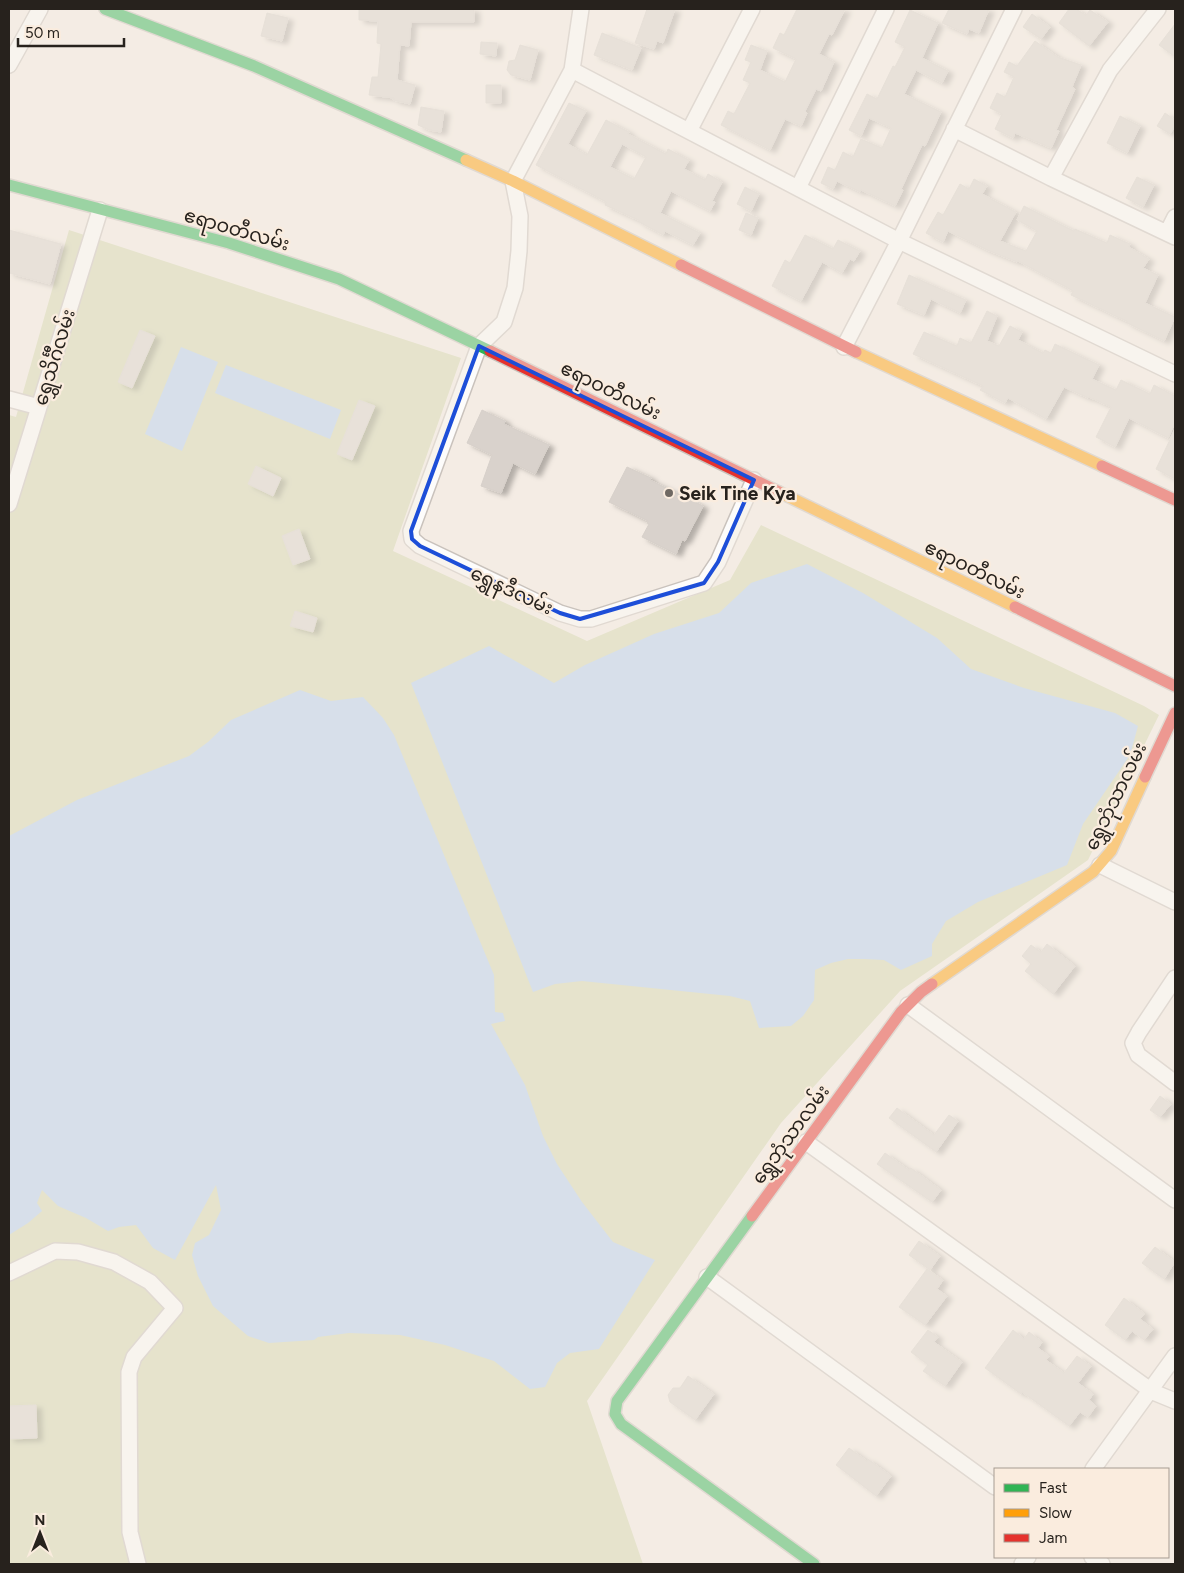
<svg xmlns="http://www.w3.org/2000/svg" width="1184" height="1573" viewBox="0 0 1184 1573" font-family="Figtree,'Noto Sans Myanmar',sans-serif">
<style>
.green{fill:#d4d7b0}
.water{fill:#b3cff1}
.building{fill:#d9d2cc;stroke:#d7d0ca;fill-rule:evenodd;filter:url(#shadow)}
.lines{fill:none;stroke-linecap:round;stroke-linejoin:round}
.street-casing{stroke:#c9c2bc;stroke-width:18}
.fast-casing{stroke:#c9c2bc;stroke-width:14}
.slow-casing{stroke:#c9c2bc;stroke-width:14}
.jam-casing{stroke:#c9c2bc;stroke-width:14}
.street{stroke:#fdfcfb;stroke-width:15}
.fast{stroke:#30b455;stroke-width:11}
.slow{stroke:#ff9f0a;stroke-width:11}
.jam{stroke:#e5322d;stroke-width:11}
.marked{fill:none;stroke:#1d4ed8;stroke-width:4;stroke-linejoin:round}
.poi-dot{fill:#6f6963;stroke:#faecde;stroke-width:2}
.labels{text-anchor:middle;stroke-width:4.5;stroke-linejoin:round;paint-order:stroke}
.street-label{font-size:19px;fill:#27221d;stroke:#faecde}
.poi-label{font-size:19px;font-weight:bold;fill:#27221d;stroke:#faecde;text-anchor:start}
</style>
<defs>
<filter id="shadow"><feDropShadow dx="5.5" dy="3" stdDeviation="2.5" flood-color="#0004"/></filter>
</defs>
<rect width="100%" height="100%" fill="#f4ece4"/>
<path class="green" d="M69 230 461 358 393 551 587 641 730 580 761 525 1144 706 1159 715 1088 860 900 991 781 1123 587 1401 643 1564H9V415L16 417Z"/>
<path class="water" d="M181 347 218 362 182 451 145 434Z
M226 365 341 410 330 439 215 393Z
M807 564 863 593 937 638 971 669 1024 688 1115 713 1138 726 1130 755 1083 824 1067 865 978 902 946 921 932 944V956L901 970 884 960 864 959H848L831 963 815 970 814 1000 803 1016 791 1026 759 1028 750 1001 730 996 582 981 555 984 533 992 411 683 489 646 554 683 585 665 654 634 719 613 751 583Z
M300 690 331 701 363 697 383 718 394 735 494 975 495 1012 503 1013 505 1021 491 1024 525 1085 543 1136 557 1164 582 1202 613 1242 655 1260 599 1349 570 1353 557 1363 545 1387 530 1389 494 1361 445 1345 400 1335 349 1333 318 1337 314 1340 269 1343 248 1336 213 1306 198 1276 192 1255 195 1243 209 1235 221 1210 216 1185 175 1260 153 1248 136 1225 119 1227 108 1231 86 1218 58 1206 42 1190 37 1203 42 1211 28 1223 9 1235V836L77 800 189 756 208 742 231 720Z"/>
<path class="building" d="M359 9H474V22H411L409 46 400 45 397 80 415 85 410 104 393 100 394 98 369 95 372 77H378L381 44 377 43 378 21 359 20Z
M647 9H675L663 43 657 41 654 49 635 43Z
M797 9H845L832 35 829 34 819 54 834 62 821 91 816 89 805 111 807 113 801 126 785 119 770 150 721 125 728 111 734 114 750 83 743 80 751 62 745 60 751 45 767 51 760 70 785 82 796 59 773 48 780 33 784 35Z
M949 9H989L979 33 969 29 967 34 942 23Z
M1069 9H1076L1086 15 1090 10 1108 22 1089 46 1059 23Z
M910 10 938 23 922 58 948 71 942 83 916 70 904 94 941 112 925 146 922 145 901 189 903 190 895 206 861 190 860 192 837 181 833 189 821 183 828 167 835 170 843 152 853 157 861 139 882 148 891 128 869 118 861 136 849 130 867 94 877 99 893 66 895 67 905 47 895 42Z
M267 13 288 18 282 41 261 36Z
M1032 14 1050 27 1041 39 1023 27Z
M1175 24V57L1159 45Z
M602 33 641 48 632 70 594 55Z
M1035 41 1058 57 1081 65 1072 87 1075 89 1056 130 1059 131 1051 148 1015 133 1013 138 995 129 1002 114 990 108 997 93 1005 97 1014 77 1004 72 1009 62 1017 66Z
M481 42 497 43 496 56 480 54Z
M520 45 538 50 530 80 511 75 507 70 509 61 515 60Z
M486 85H501V103H486Z
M569 103 586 111 568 144 587 155 606 120 629 132 628 134 666 154 668 149 689 160 684 169 705 180 708 174 722 182 712 201 715 202 710 211 671 191 660 213 700 233 693 245 665 231 663 235 639 222 640 221 605 205 606 202 536 165ZM622 144 646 157 634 179 610 167Z
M421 107 444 111 441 132 429 130 418 125Z
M1165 113 1175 120V126L1170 134 1157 126Z
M1120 116 1140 126 1127 153 1107 143Z
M1137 177 1154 185 1143 207 1126 198Z
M974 179 987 186 982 194 1016 212 1000 241 1026 251 1037 231 1017 220 1024 206 1074 231 1075 229 1107 243 1110 235 1130 244 1129 247 1149 259 1143 268 1158 275 1145 303 1175 317 1164 341 1127 323 1128 322 1071 295 1073 291 1018 261 1017 262 987 250 948 231 943 242 926 233 938 212 943 215 960 184 969 189Z
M745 187 759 194 751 211 737 204Z
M746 213 758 218 751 235 739 230Z
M9 230 61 244 50 284 9 273Z
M805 235 833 249 838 240 860 251 854 261 850 259 842 273 822 262 801 301 772 286 785 260 790 263Z
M909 275 966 300 960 313 931 299 924 315 897 304Z
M987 311 997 316 987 341 999 346 1010 326 1022 332 1018 340 1043 353 1045 350 1051 353 1055 344 1099 365 1092 379 1116 390 1121 380 1150 394 1154 385 1175 396V423L1168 438 1129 418 1115 447 1096 437 1111 407 1089 397 1088 398 1064 387 1046 419 1008 398 1005 403 980 390 983 386 913 354 924 332 957 346 960 338 971 343Z
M140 330 155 336 132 388 118 382Z
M359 400 375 406 352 460 337 454Z
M482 410 505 421 504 424 549 445 535 474 513 463 501 493 481 486 492 455 467 443Z
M1175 429V479L1156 469Z
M256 466 281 478 273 496 248 484Z
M627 467 651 478 650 480 703 506 685 541 682 540 676 554 642 537 649 524 647 523 648 521 609 502Z
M299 529 310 559 293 565 282 536Z
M295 611 317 618 313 632 290 626Z
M1047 944 1075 966 1053 994 1025 971 1031 964 1022 956 1031 945 1041 952Z
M1160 1096 1171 1104 1160 1117 1150 1110Z
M897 1108 934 1135 949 1115 958 1121 936 1152 889 1118Z
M885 1153 909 1170 911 1168 941 1190 932 1202 877 1164Z
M919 1241 940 1256 930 1270 909 1255Z
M1155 1247 1175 1262 1164 1279 1142 1263Z
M927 1269 943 1280 937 1289 947 1296 925 1325 899 1307Z
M1124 1298 1145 1314 1140 1319 1153 1329 1144 1340 1132 1331 1125 1340 1105 1325Z
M928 1330 938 1337 934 1342 962 1362 945 1386 923 1371 928 1365 911 1352Z
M1013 1330 1024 1339 1029 1332 1042 1342 1038 1348 1049 1356 1046 1360 1064 1373 1077 1356 1091 1366 1078 1383 1093 1394 1089 1400 1096 1406 1088 1417 1080 1412 1069 1426 1022 1392 1021 1394 985 1368Z
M688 1376 714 1394 695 1420 670 1402 668 1395 673 1388H680Z
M36 1405 37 1438 9 1439V1406Z
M849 1448 867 1461 868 1459 891 1476 876 1496 836 1465Z"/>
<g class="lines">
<defs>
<path id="street" d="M581 9 572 70 513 181 520 216 519 251 515 288 504 322 479 346 411 531 412 539 420 546 560 613 580 619H591L704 583 718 562 754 480
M9 65 40 9
M572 70 899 241 1175 374
M954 129 1051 178 1175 237
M689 131 752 9
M1051 178 1110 70 1158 9
M798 188 886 9
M1167 233 1175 217
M844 347 899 241 1014 9
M9 399 39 407
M9 504 100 210
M1100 865 1175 902
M1175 978 1139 1032 1133 1043 1138 1055 1175 1083
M908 1005 1175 1200
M806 1142 1153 1392 1175 1401
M9 1273 55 1251 78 1252 114 1262 150 1282 175 1308 134 1357 129 1372 130 1532 138 1564
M707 1277 995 1487
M1093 1469 1175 1356
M1092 1557 1102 1564
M1022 1564 1028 1557"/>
<path id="fast" d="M105 9 254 66 466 160
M9 185 229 243 339 279 490 351
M752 1216 617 1401 615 1414 621 1424 814 1564"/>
<path id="slow" d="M466 160 513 181 681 265
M856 352 1102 466
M779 492 1015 607
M932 984 1093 872 1111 851 1145 777"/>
<path id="jam" d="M681 265 856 352
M490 351 779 492
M1102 466 1175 500
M1015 607 1175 686
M1145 777 1175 713
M752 1216 901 1012 921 992 932 984"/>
</defs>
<use href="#street" class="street-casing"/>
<use href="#fast" class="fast-casing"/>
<use href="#slow" class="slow-casing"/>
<use href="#jam" class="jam-casing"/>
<use href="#street" class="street"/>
<use href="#fast" class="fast"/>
<use href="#slow" class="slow"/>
<use href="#jam" class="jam"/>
</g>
<path d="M0 0H1184V1573H0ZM479 346 754 480 718 562 704 583 580 619 560 613 420 546 412 539 411 531Z" fill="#f4ece4" fill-opacity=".55" fill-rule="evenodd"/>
<path class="marked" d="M479 346 754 480 718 562 704 583 580 619 560 613 420 546 412 539 411 531Z"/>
<circle class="poi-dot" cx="669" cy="493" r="5"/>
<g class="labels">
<g class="street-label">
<text transform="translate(237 229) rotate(16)" y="7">ဧရာဝတီလမ်း</text>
<text transform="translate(54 357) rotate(-73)" y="7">ရွှေသိင်္ဂီလမ်း</text>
<text transform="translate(611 390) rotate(26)" y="7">ဧရာဝတီလမ်း</text>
<text transform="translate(975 569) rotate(26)" y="7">ဧရာဝတီလမ်း</text>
<text transform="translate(512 590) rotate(25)" y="7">ရွှေနဒီလမ်း</text>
<text transform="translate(1115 796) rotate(-64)" y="7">ရွှေဘုံသာလမ်း</text>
<text transform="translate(790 1134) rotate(-54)" y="7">ရွှေဘုံသာလမ်း</text>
</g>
<g class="poi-label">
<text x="679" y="500">Seik Tine Kya</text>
</g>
</g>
<rect width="1184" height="1573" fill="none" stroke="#27221d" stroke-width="20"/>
<rect x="994" y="1468" width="175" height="90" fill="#faecde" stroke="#a69b91"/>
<rect x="1004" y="1484" width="25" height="8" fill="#30b455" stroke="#a69b91"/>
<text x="1039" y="1493" font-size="15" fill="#27221d">Fast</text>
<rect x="1004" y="1509" width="25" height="8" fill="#ff9f0a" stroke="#a69b91"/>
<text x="1039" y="1518" font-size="15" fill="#27221d">Slow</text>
<rect x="1004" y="1534" width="25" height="8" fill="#e5322d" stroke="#a69b91"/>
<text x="1039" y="1543" font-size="15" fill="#27221d">Jam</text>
<g transform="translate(40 1533)" stroke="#faecde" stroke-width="4" paint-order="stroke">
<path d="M0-4L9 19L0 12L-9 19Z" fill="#27221d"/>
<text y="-8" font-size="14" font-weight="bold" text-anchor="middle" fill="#27221d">N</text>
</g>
<path d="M18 38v8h106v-8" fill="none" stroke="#27221d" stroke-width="2.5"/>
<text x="25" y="38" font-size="15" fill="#27221d" stroke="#faecde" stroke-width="4" paint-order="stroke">50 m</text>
</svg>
